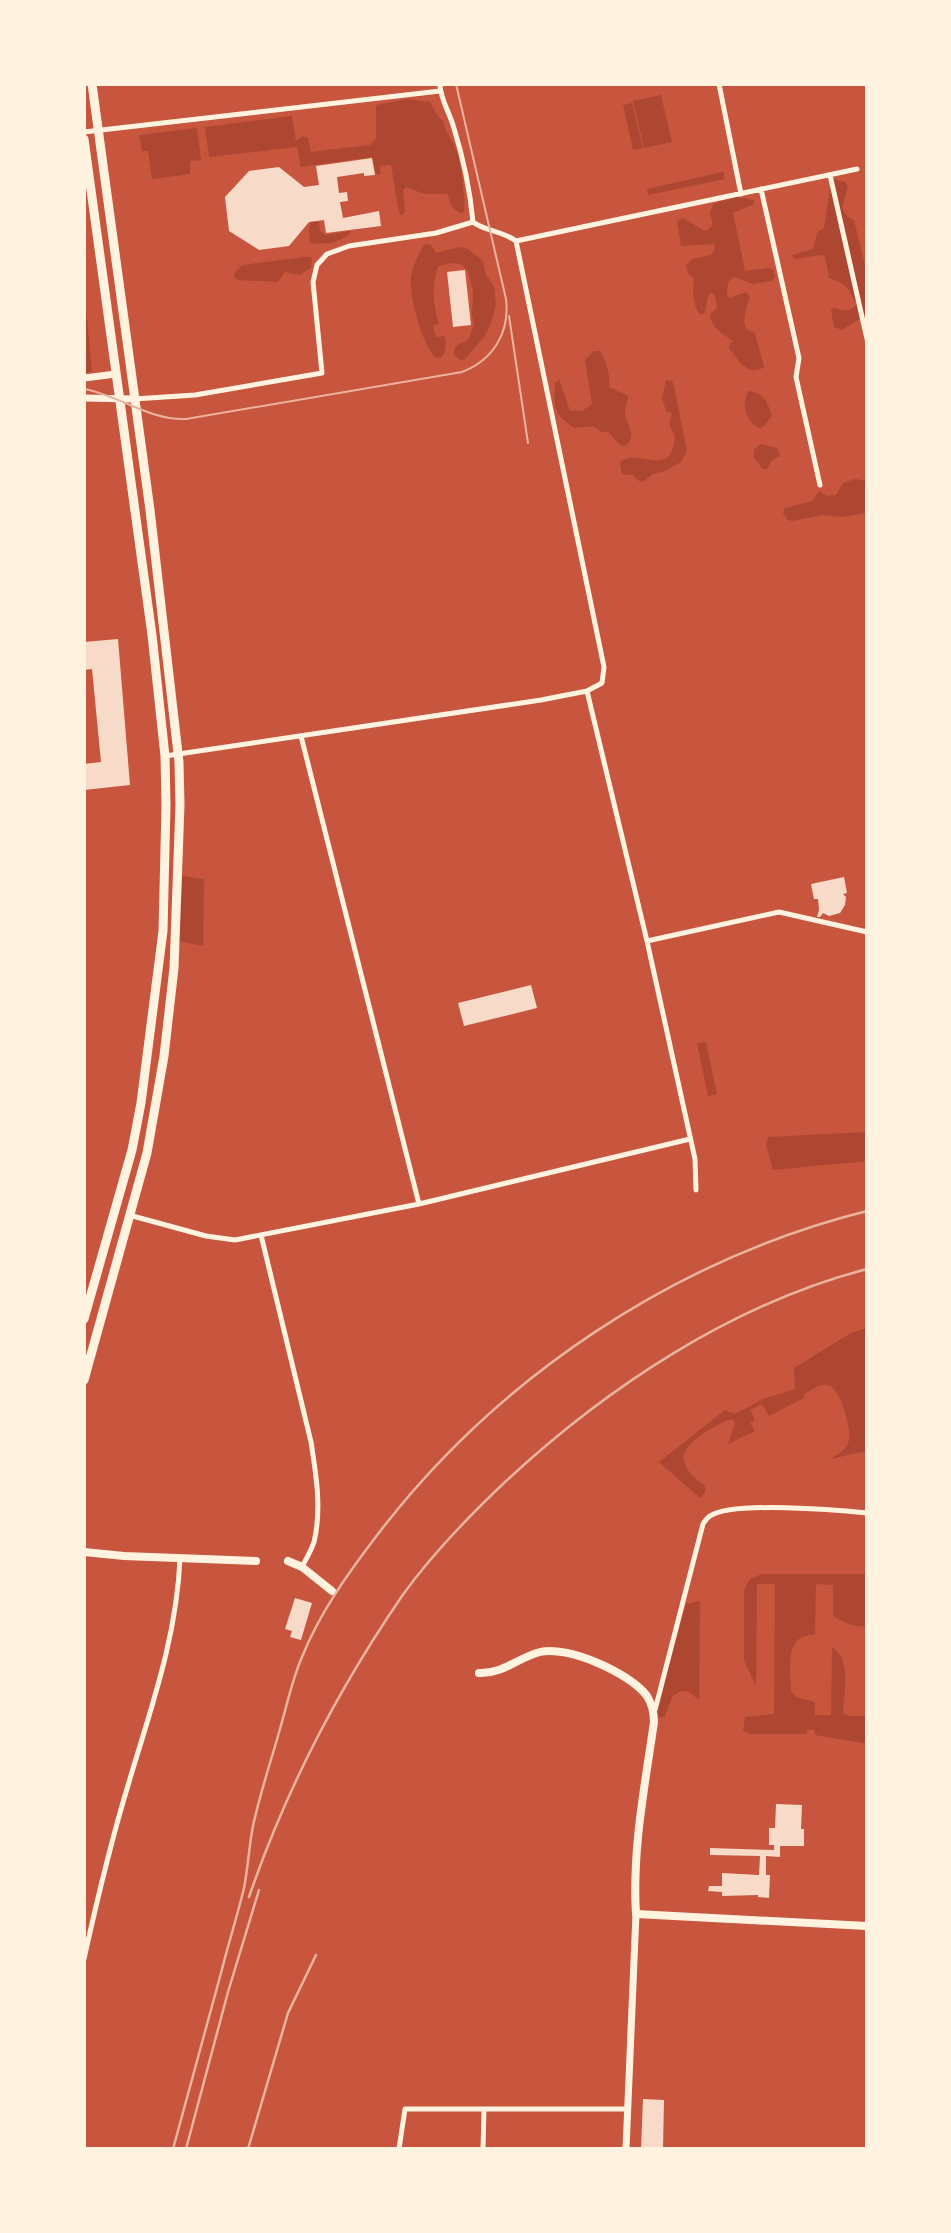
<svg xmlns="http://www.w3.org/2000/svg" width="951" height="2233" viewBox="0 0 951 2233" font-family="'Noto Sans',sans-serif">
<style>
.green{fill:#ae4732}
.building{fill:#f7dbc8}
.lines{fill:none;stroke-linecap:round;stroke-linejoin:round}
.minor{stroke:#fff3e0;stroke-width:5}
.tertiary{stroke:#fff3e0;stroke-width:7}
.secondary{stroke:#fff3e0;stroke-width:8}
.primary{stroke:#fff3e0;stroke-width:9}
.tram{stroke:#e9b49f;stroke-width:2}
.rail{stroke:#e9b49f;stroke-width:2.5}
</style>
<rect width="100%" height="100%" fill="#c8553d"/>
<path class="green" d="M661 95 672 142 644 148 633 101Z
M407 99 430 102 436 113 444 123C445 133 453 140 456 150 461 159 466 203 464 212L460 213 452 207 447 194H424L406 187 403 190 405 212 402 215 399 213 391 165 380 166 381 174H376L372 157 301 167 297 147 209 157 205 127 292 116 296 141 303 136 308 138 311 152 369 145V147L376 138V105Z
M632 103 643 148 633 150 623 105Z
M197 128 201 160 190 161V174L152 179 148 151H142L139 135Z
M723 172 725 179 648 195 647 189Z
M833 179 845 182 848 186 842 208 847 216 854 220 867 273V314L842 330 834 327 831 310 834 307C842 312 851 312 857 304 845 286 851 286 829 278L825 257 822 255 794 259 792 255 813 249 817 233 824 228 831 182Z
M736 197 754 200V204L733 213 745 271 768 268 773 269 775 277 772 281 753 284 734 277 728 282 727 295 730 298 746 292 750 298C746 308 742 318 746 329L755 333 764 367C748 378 738 359 728 347L733 341C722 333 711 328 710 314L717 308 715 295 711 293 708 296 705 313 701 315C692 306 693 291 694 279L688 274 686 265 692 259 711 255 715 248 714 244 681 246 677 222 682 218C692 221 696 228 706 231L713 225 710 213 713 204Z
M311 222H319L320 230 325 235 351 231C343 243 323 245 310 243L309 229Z
M426 244 431 245 436 253 459 247 468 249 483 261 486 275 494 286 496 305 491 323 484 337 465 359 461 360 454 355C452 346 460 344 468 340L474 324 472 315 473 292 468 271 462 265 453 263 439 266C431 280 433 308 439 323L433 326 436 337 444 336C447 343 446 351 442 357L436 358C422 345 409 297 411 277 412 267 418 256 423 246Z
M305 257H311L312 260 311 268 299 275 285 272 278 282 238 280 234 277 235 272 243 265Z
M84 286 92 372 84 373Z
M594 351H600C607 362 610 374 609 387L628 396C628 403 624 405 625 413 626 426 638 433 626 446L620 445 608 432H602L592 426 574 428C552 412 554 408 555 383L559 379 570 411H582L592 404 585 360Z
M666 380 672 381 674 386 687 451 681 462 665 471 653 474 643 482 637 480 633 475 622 474 620 462C638 447 672 481 675 436L669 424 672 413 666 411 662 398Z
M749 391C765 393 767 402 772 416L763 427 759 428C746 421 740 403 749 391Z
M760 444 777 448 780 456 772 460 767 469H763L754 458V450Z
M855 479 867 481V513L842 517 823 515 792 521 788 520 783 513 785 508 812 501 819 491 827 496 836 495 843 483Z
M182 876 204 879 203 946 179 941Z
M706 1042 717 1094 708 1096 697 1043Z
M867 1132V1161L773 1170 766 1145 768 1137Z
M867 1328V1451L830 1459C838 1454 847 1450 849 1440 851 1429 841 1388 828 1385 821 1382 810 1391 803 1395L804 1398 769 1416 762 1404 750 1410 755 1420 750 1423 755 1431 728 1444 735 1423 732 1419C718 1423 680 1444 684 1460 686 1472 696 1479 705 1486V1493L700 1498 659 1462 725 1410 735 1414 763 1399 795 1389 794 1368 851 1333Z
M761 1574H867V1626C855 1628 843 1622 833 1616V1585L816 1584 815 1634C810 1635 803 1636 799 1639 786 1649 791 1677 791 1691L796 1697 815 1702V1715H831L832 1647C852 1659 844 1692 843 1713L850 1716H867V1741L863 1743 815 1735 814 1730H807V1734H751L743 1731 745 1717 774 1714 775 1584H757L756 1685 744 1661V1591L749 1580Z
M700 1601 699 1700 689 1692 681 1691 673 1696 665 1716 660 1718 656 1712 686 1604Z"/>
<path class="building" d="M372 158 375 175 364 176V173L337 177 339 193 347 192 348 201 340 202 343 218 379 211 381 226 326 233 324 220 309 222 289 246 259 250 229 231 225 197 249 171 279 167 304 187 319 185 316 166Z
M465 270 471 325 453 327 447 272Z
M118 639 130 785 84 790V764L101 762 92 669 84 670V642Z
M844 877 847 893 843 894 846 897 845 905 840 913 829 916 823 913 820 917H817L819 910 818 899H814L811 884Z
M531 985 537 1008 464 1026 458 1003Z
M295 1598 312 1603 301 1640 290 1637 292 1631 285 1629Z
M776 1804 802 1805 801 1829H804V1846H780V1857L766 1856V1875H770L769 1898 758 1897V1895L722 1896V1892L708 1891 709 1886H722V1873L759 1875 760 1856 710 1855V1848L774 1850V1845H769V1828H775Z
M643 2099 664 2100 663 2149H641Z"/>
<g class="lines">
<path class="minor" d="M719 84 741 194
M84 132 440 91
M830 175 867 339
M761 189 799 358 796 377 820 485
M516 241 857 169
M134 399 195 395 322 373 313 282 317 265 327 254 349 246 436 233 473 222
M587 691 647 941 695 1159 696 1190
M301 736 419 1204
M165 756 541 700 587 691 602 683 604 667 516 241C501 230 484 231 473 222 470 189 463 157 453 125 449 112 440 98 440 84
M647 941 779 912 867 932
M129 1215 206 1236 235 1240 419 1204 690 1139
M261 1235 311 1442C316 1474 322 1509 314 1542 311 1551 306 1559 302 1567
M655 1710 703 1524C704 1522 708 1517 710 1516 732 1501 838 1510 867 1513
M84 1959C97 1900 111 1841 129 1782 151 1708 177 1636 180 1558
M399 2149 405 2109H627
M483 2149 484 2109"/>
<path class="tertiary" d="M84 378 116 374
M84 398 134 399
M626 2149 636 1914"/>
<path class="secondary" d="M84 1552 124 1556 256 1561
M288 1561 302 1567 332 1591
M479 1673C503 1674 517 1658 540 1652 567 1645 630 1673 647 1696 652 1704 654 1713 654 1722 645 1785 632 1850 636 1914L867 1926"/>
<path class="primary" d="M84 139 152 635 165 756 166 806 163 931 141 1103 132 1150 84 1319
M84 1380 147 1153 164 1056 174 968 180 805 179 762 150 510 92 84"/>
<path class="tram" d="M509 316 528 443
M84 389C119 395 150 421 186 419L462 372C493 360 510 333 506 299L456 84"/>
<path class="rail" d="M249 1897C285 1792 339 1688 402 1596 432 1554 468 1517 505 1482 606 1388 732 1304 867 1269
M173 2149C189 2090 205 2032 221 1973 228 1945 237 1917 244 1888 248 1868 249 1846 253 1826 260 1793 271 1761 280 1729 287 1705 292 1680 302 1657 320 1612 349 1572 378 1534 498 1377 675 1259 867 1211
M186 2149 228 1992 259 1890
M248 2149 288 2013 316 1955"/>
</g>
<rect width="951" height="2233" fill="none" stroke="#fff3e0" stroke-width="172"/>
</svg>
